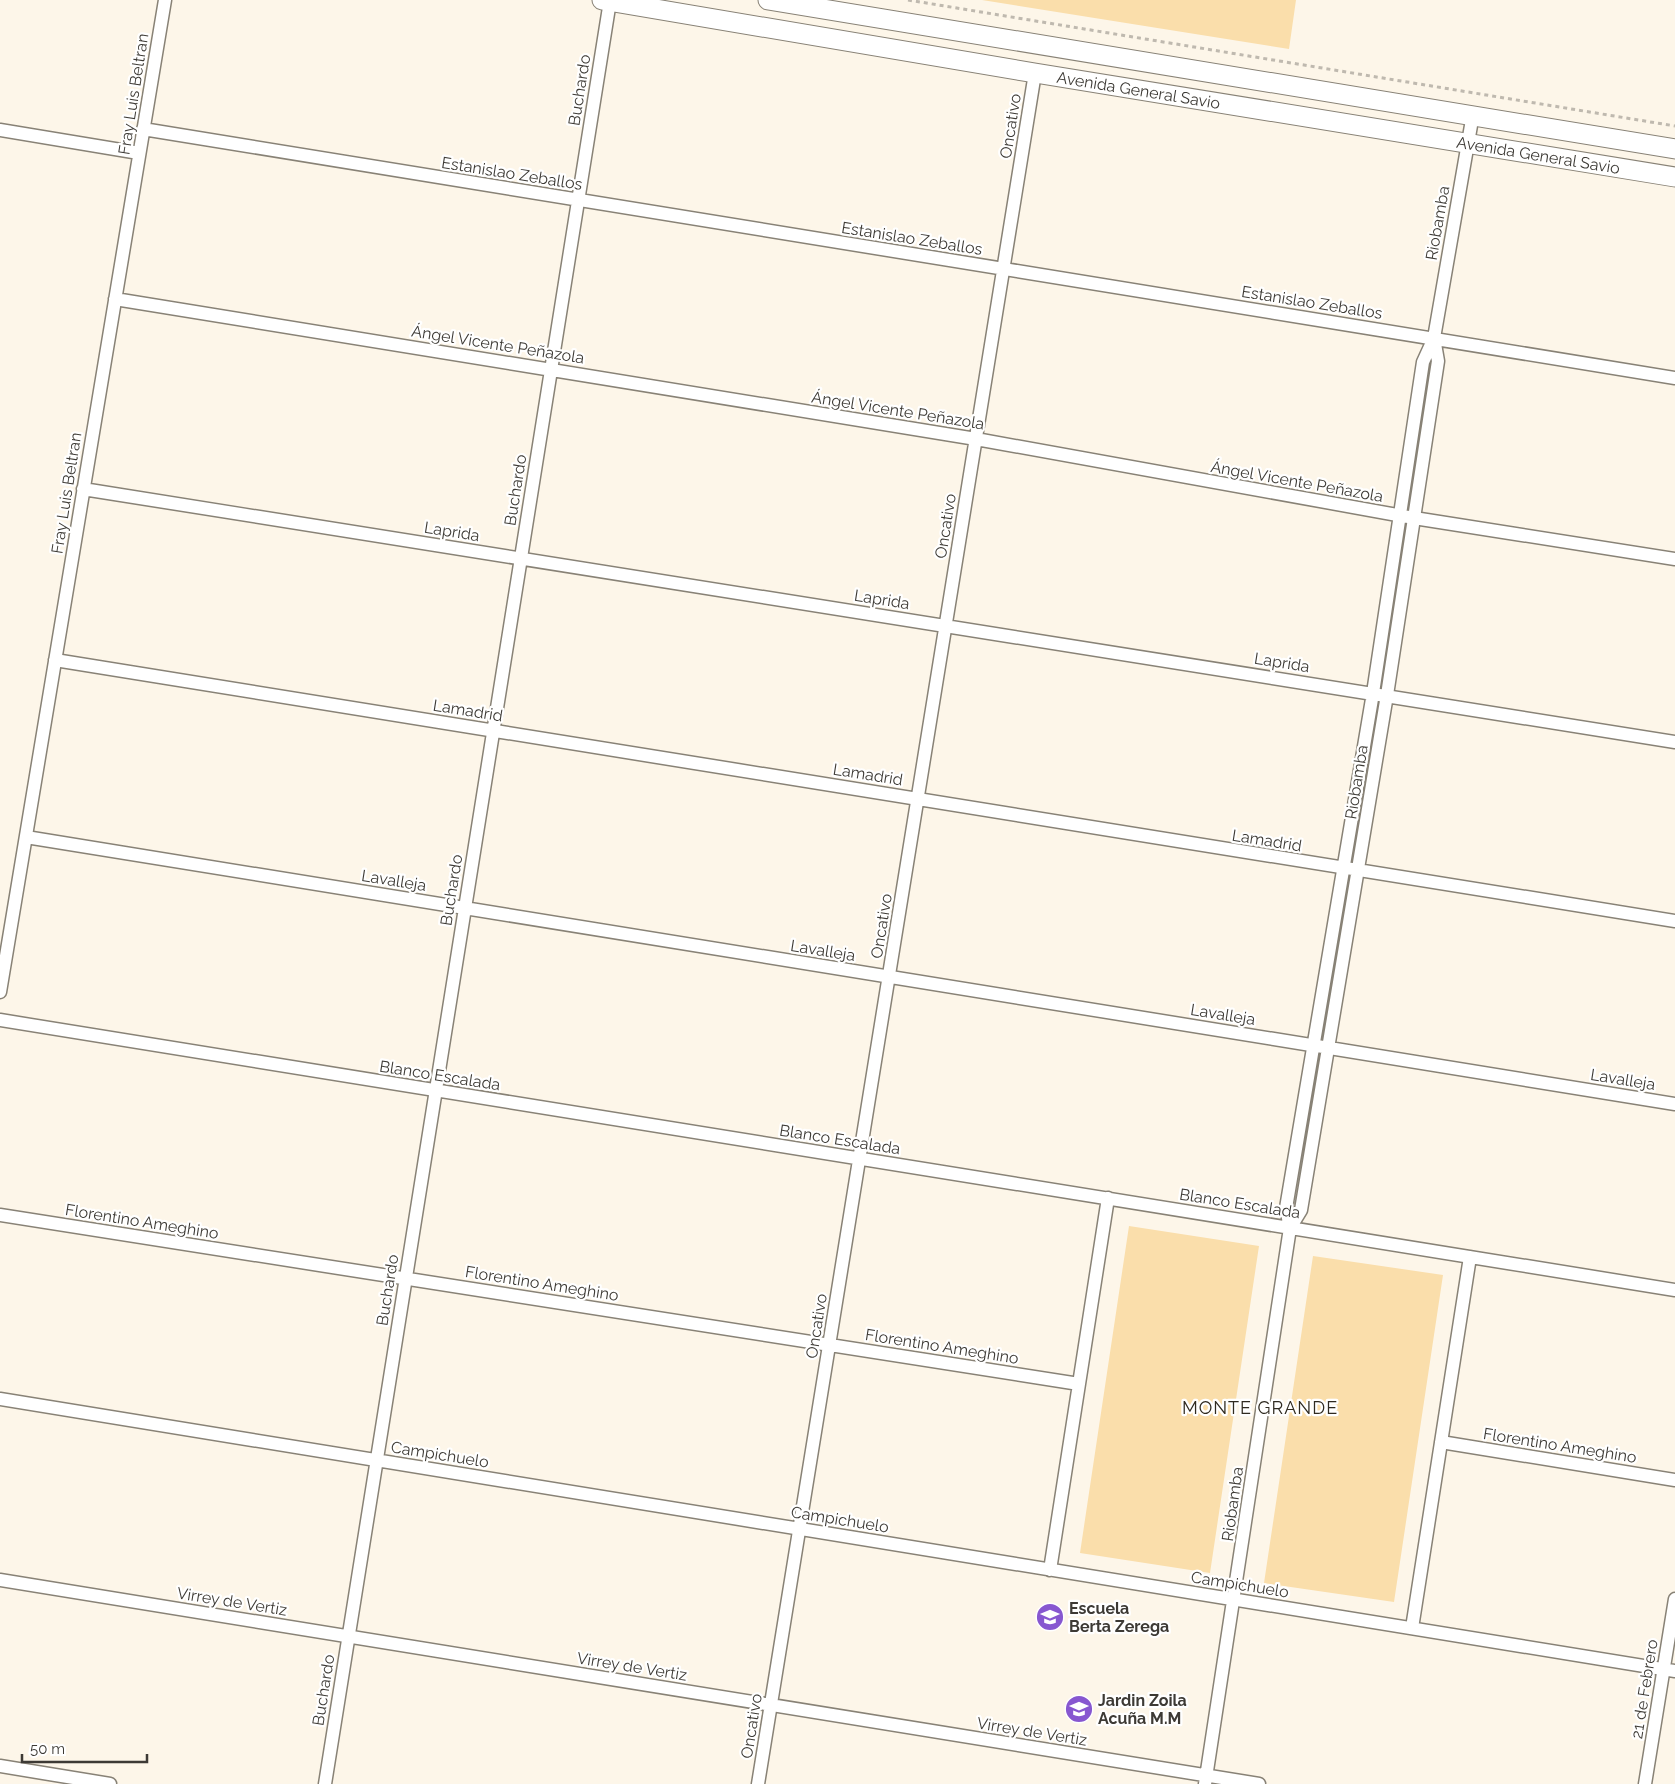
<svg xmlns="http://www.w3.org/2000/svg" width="1675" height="1784" viewBox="0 0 1675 1784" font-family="Raleway,sans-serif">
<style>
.green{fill:#fadeab}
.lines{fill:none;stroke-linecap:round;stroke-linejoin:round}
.minor-casing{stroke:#888276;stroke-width:15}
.secondary-casing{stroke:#888276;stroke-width:21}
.path{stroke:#bfb9af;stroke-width:3;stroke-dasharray:4 4;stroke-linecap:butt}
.minor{stroke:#fff;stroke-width:12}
.secondary{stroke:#fff;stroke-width:19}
.labels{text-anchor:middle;stroke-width:4.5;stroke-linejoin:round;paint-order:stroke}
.street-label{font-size:16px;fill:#3d3a35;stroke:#fff}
.poi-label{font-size:16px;font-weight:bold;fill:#3d3a35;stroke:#fff;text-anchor:start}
.neighbourhood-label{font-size:18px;letter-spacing:1px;fill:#2f2a20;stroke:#fff}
</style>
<rect width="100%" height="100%" fill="#fdf6e9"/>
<path class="green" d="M982 0H1296L1289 49Z
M1129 1226 1259 1246 1210 1573 1080 1553Z
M1313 1256 1443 1275 1394 1602 1264 1583Z"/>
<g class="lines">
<defs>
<path id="minor" d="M143 129 1675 378
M0 130 139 153
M115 299 976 439 1414 518 1675 559
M83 489 1675 742
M55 660 1675 921
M26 837 1675 1104
M0 992 165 0
M0 1020 1675 1290
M0 1215 1079 1384
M1290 1228 1301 1210 1387 695 1438 361 1434 338
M0 1399 1675 1671
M1441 1442 1675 1480
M1050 1570 1108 1198
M0 1580 1259 1784
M1412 1628 1470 1257
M0 1766 110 1784
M325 1784 610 1
M758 1784 1035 73
M1205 1784 1290 1228 1286 1208 1373 693 1423 362 1434 338 1473 114
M1645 1784 1675 1599"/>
<g id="secondary">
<path id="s1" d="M602 0 1035 73 1675 177"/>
<path d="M768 0 1675 149"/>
</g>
</defs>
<use href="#minor" class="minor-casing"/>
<use href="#secondary" class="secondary-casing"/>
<path class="path" d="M908 0 1675 126"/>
<use href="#minor" class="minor"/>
<use href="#secondary" class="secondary"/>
</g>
<defs>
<symbol id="school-disc" viewBox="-11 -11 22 22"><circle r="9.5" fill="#8757d0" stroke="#fff"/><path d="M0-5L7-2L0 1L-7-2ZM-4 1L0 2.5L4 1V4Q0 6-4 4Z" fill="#fff"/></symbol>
</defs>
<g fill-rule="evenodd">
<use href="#school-disc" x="1034" y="1601" width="32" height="32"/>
<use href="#school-disc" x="1063" y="1693" width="32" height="32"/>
</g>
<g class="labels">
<g class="street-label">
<text transform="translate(579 90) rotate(-81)" y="6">Buchardo</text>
<text dy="6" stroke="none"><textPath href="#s1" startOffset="544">Avenida General Savio</textPath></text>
<text transform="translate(133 94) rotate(-81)" y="6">Fray Luis Beltran</text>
<text transform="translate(1010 126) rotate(-81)" y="6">Oncativo</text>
<text dy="6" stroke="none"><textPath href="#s1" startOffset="949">Avenida General Savio</textPath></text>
<text transform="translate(512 173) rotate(9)" y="6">Estanislao Zeballos</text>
<text transform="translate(1437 223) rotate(-80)" y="6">Riobamba</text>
<text transform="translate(912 238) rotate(9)" y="6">Estanislao Zeballos</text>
<text transform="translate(1312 302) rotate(9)" y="6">Estanislao Zeballos</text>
<text transform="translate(498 344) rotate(9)" y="6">Ángel Vicente Peñazola</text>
<text transform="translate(898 410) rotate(9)" y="6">Ángel Vicente Peñazola</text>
<text transform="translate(1297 481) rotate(10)" y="6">Ángel Vicente Peñazola</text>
<text transform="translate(515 490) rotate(-81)" y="6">Buchardo</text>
<text transform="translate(66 493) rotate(-81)" y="6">Fray Luis Beltran</text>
<text transform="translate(945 526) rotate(-81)" y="6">Oncativo</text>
<text transform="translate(452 531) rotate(9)" y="6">Laprida</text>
<text transform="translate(882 599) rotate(9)" y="6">Laprida</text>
<text transform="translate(1282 662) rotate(9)" y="6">Laprida</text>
<text transform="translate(468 710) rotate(9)" y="6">Lamadrid</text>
<text transform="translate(868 774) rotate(9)" y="6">Lamadrid</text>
<text transform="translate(1356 782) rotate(-81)" y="6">Riobamba</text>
<text transform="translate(1267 840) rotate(9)" y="6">Lamadrid</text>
<text transform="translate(394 880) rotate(9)" y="6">Lavalleja</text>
<text transform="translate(451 890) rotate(-81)" y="6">Buchardo</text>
<text transform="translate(881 926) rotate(-81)" y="6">Oncativo</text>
<text transform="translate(823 950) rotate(9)" y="6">Lavalleja</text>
<text transform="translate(1223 1014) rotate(9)" y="6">Lavalleja</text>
<text transform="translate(440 1075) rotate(9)" y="6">Blanco Escalada</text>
<text transform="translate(1623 1079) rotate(9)" y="6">Lavalleja</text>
<text transform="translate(840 1139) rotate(9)" y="6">Blanco Escalada</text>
<text transform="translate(1240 1203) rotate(9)" y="6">Blanco Escalada</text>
<text transform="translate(142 1221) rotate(9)" y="6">Florentino Ameghino</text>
<text transform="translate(542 1283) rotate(9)" y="6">Florentino Ameghino</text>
<text transform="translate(387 1290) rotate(-81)" y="6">Buchardo</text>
<text transform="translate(816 1326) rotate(-81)" y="6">Oncativo</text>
<text transform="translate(942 1346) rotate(9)" y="6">Florentino Ameghino</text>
<text transform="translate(1560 1445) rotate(9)" y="6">Florentino Ameghino</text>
<text transform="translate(440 1454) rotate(9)" y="6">Campichuelo</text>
<text transform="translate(1232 1504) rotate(-82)" y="6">Riobamba</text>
<text transform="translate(840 1519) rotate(9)" y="6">Campichuelo</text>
<text transform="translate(1240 1584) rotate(9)" y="6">Campichuelo</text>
<text transform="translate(232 1601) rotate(9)" y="6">Virrey de Vertiz</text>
<text transform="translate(632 1666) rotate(9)" y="6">Virrey de Vertiz</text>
<text transform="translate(1644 1689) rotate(-81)" y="6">21 de Febrero</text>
<text transform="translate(323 1690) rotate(-81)" y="6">Buchardo</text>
<text transform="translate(751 1726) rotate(-81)" y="6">Oncativo</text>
<text transform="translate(1032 1731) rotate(9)" y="6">Virrey de Vertiz</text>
</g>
<g class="poi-label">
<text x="1069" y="1614">Escuela<tspan x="1069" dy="18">Berta Zerega</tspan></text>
<text x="1098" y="1706">Jardin Zoila<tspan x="1098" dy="18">Acuña M.M</tspan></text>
</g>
<g class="neighbourhood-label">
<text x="1260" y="1414">MONTE GRANDE</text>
</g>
</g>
<path d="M22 1754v8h125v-8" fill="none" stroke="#3d3a35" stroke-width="2.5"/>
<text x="30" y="1754" font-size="15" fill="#3d3a35" stroke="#ffffff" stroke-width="4" paint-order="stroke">50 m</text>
</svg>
